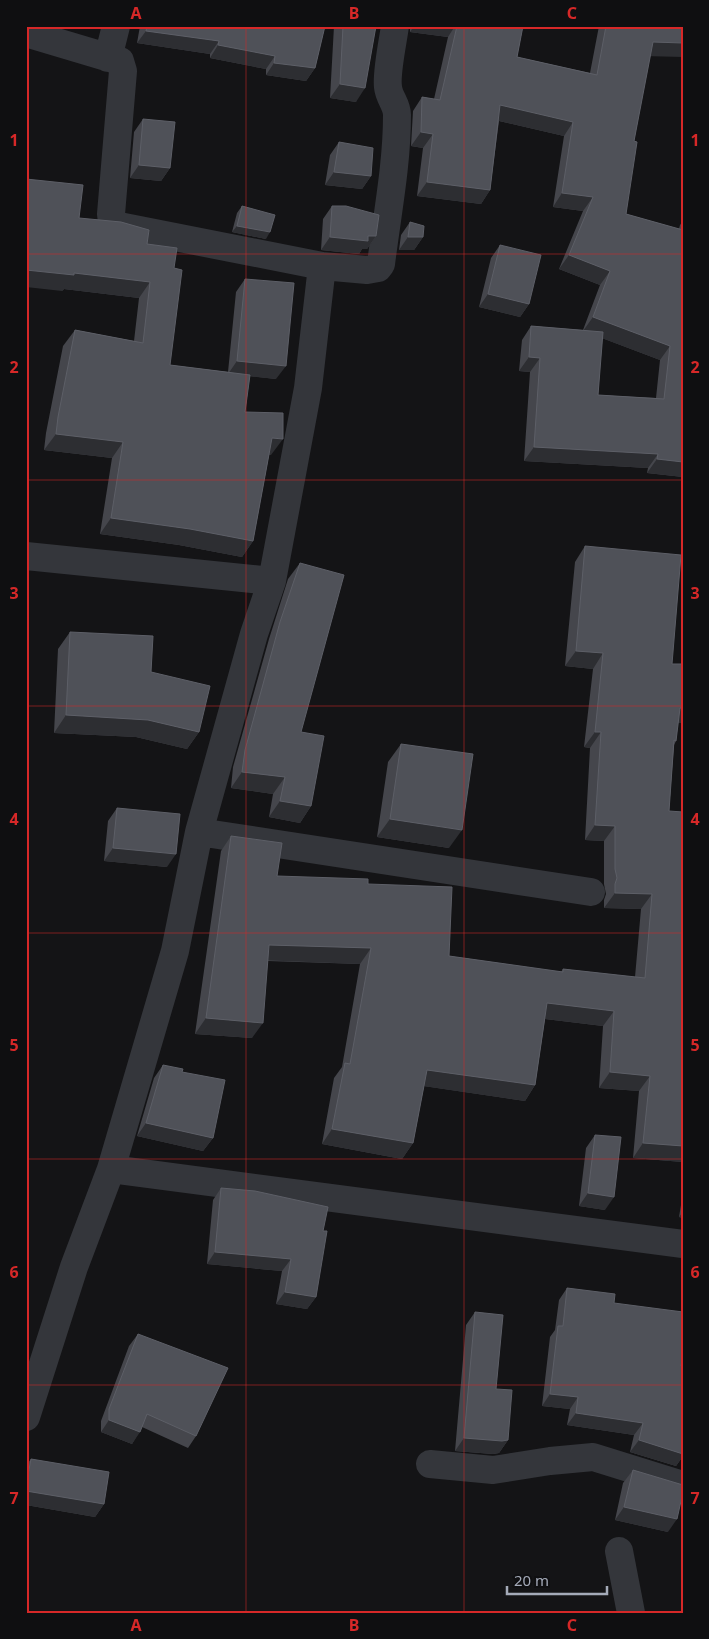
<svg xmlns="http://www.w3.org/2000/svg" width="709" height="1639" viewBox="0 0 709 1639" font-family="'Noto Sans',sans-serif">
<style>
.lines{fill:none;stroke-linecap:round;stroke-linejoin:round}
.minor{stroke:#34363b;stroke-width:28}
.wall{fill:#45464c;fill-rule:evenodd}
.shaded-wall{fill:#2d2e32}
.building{fill:#4f5158;stroke:#5d5f67}
.grid{fill:none;stroke:#d62828;stroke-width:1;stroke-opacity:0.55}
.neatline{fill:none;stroke:#d62828;stroke-width:2}
.grid-label{font-size:16px;text-anchor:middle;font-weight:bold;fill:#d62828}
</style>
<rect width="100%" height="100%" fill="#141416"/>
<g class="lines">
<path class="minor" d="M26 33 120 61 123 71 111 214 112 222 119 226 322 266 367 270 378 268 381 264C387 215 397 165 397 115 397 104 389 98 388 87 386 73 393 41 395 26
M108 58 116 26
M26 556 272 581
M199 832 591 892
M111 1169 683 1244
M26 1417 74 1267 111 1169 175 951 199 832 254 634 272 581 308 388 322 266
M430 1464 493 1470 550 1461 593 1457 683 1485
M619 1551 631 1613"/>
</g>
<path class="wall" d="M140 26H325L315 68 306 81 266 75V69L210 58V54L137 43Z
M334 26H380L379 28H376L356 102 330 98Z
M410 26H523L517 57 590 73 599 26H683L650 56 634 141 626 214 679 229 680 225 683 221V477L647 473 648 468 524 461 530 372 519 371 522 340 531 326 583 330 600 285 559 269 583 211 553 207 564 136 499 121 490 190 481 204 417 196 423 148 411 146 413 111 422 97 434 99 448 37 410 32ZM602 338 660 360 656 398 598 395Z
M143 119 170 168 161 181 130 178 134 132Z
M339 142 371 176 362 189 325 185 330 155Z
M242 206 266 239 232 232 237 213Z
M332 206 376 236 367 249H362L359 254 321 250 323 219Z
M79 218 147 244 174 268 170 365 228 372 236 292 245 279 276 379 250 376 245 412 271 455H269L253 541 242 557 179 545 100 534 112 458 44 450 46 433 63 346 75 330 134 341 139 298 64 289 62 291Z
M410 222 423 237 414 250H399L401 235Z
M500 245 529 304 520 317 479 307 491 258Z
M585 546 672 664 678 723 676 741 674 745 669 811 683 1162 633 1158 639 1091 599 1088 603 1026 545 1019 535 1085 525 1101 424 1086 413 1143 402 1159 322 1144 334 1078 342 1067 360 964 268 961 252 1038 195 1034 221 851 231 836 277 876 368 884 449 956 561 972 563 969 635 977 641 909 604 908V900L606 894 604 884V841L585 840 590 748 584 747 593 669 565 666 575 562Z
M300 563 301 732 311 806 300 823 269 817 273 794 231 788 233 767 269 639 288 579Z
M70 632 151 672 199 732 187 749 136 737 54 733 58 649Z
M401 744 449 848 377 837 388 762Z
M117 808 167 867 104 861 108 821Z
M163 1065 213 1138 203 1151 137 1136 154 1078Z
M595 1135 605 1210 579 1206 586 1148Z
M221 1188 323 1231 316 1297 307 1309 276 1304 282 1271 207 1264 213 1200Z
M683 1193V1218L679 1217Z
M567 1288 614 1303 681 1366H683V1456L676 1466 630 1452 634 1435 567 1425 570 1409 542 1406 550 1337 555 1330 559 1300Z
M475 1312 496 1389 508 1440 499 1453 493 1454 455 1451 466 1325Z
M138 1334 196 1436 188 1448 142 1427 132 1444 101 1432V1421L129 1346Z
M31 1459 104 1504 95 1517 26 1505V1465Z
M633 1470 668 1532 615 1520 623 1483Z"/>
<path class="shaded-wall" d="M414 26H455L448 37 410 32Z
M146 31 219 41 210 54 137 43Z
M653 42 683 43V57L643 56Z
M218 45 275 56 266 69 210 58Z
M274 63 315 68 306 81 266 75Z
M340 84 365 88 356 102 330 98Z
M500 105 573 122 564 136 491 119Z
M421 132 433 134 423 148 411 146Z
M139 165 170 168 161 181 130 178Z
M334 172 371 176 362 189 325 185Z
M427 182 490 190 481 204 417 196Z
M562 193 593 197 583 211 553 207Z
M237 226 270 232 266 239 232 232Z
M368 236H376L367 249H362L359 254 321 250 330 237Z
M408 237H423L414 250H399Z
M569 255 610 271 600 285 559 269Z
M26 270 74 273 150 282 139 298 64 289 62 291 26 287Z
M488 294 529 304 520 317 479 307Z
M593 317 670 346 660 360 583 331Z
M529 357 540 358 530 372 519 371Z
M237 361 286 366 276 379 228 374Z
M56 434 123 442 112 458 44 450Z
M272 438 283 439 271 455 261 454Z
M534 447 658 454 648 468 524 461Z
M657 459 683 462V477L647 473Z
M111 518 190 529 253 541 242 557 179 545 100 534Z
M576 651 603 653 593 669 565 666Z
M680 708H683V723H669Z
M66 715 148 720 199 732 187 749 136 737 54 733Z
M595 732H601L590 748 584 747Z
M242 772 285 777 273 794 231 788Z
M280 801 311 806 300 823 269 817Z
M390 819 462 830 449 848 377 837Z
M595 825 615 826 604 841 585 840Z
M113 848 176 854 167 867 104 861Z
M615 893 652 894 641 909 604 908Z
M269 945 371 948 360 964 258 960Z
M547 1003 614 1011 603 1026 537 1018Z
M206 1018 263 1023 252 1038 195 1034Z
M427 1070 535 1085 525 1101 416 1085Z
M610 1072 650 1076 639 1091 599 1088Z
M146 1123 213 1138 203 1151 137 1136Z
M332 1129 413 1143 402 1159 322 1144Z
M643 1143 683 1146V1162L633 1158Z
M588 1193 614 1197 605 1210 579 1206Z
M683 1212V1218L679 1217Z
M215 1252 291 1259 282 1271 207 1264Z
M285 1292 316 1297 307 1309 276 1304Z
M550 1394 578 1397 570 1409 542 1406Z
M576 1413 643 1423 634 1435 567 1425Z
M109 1420 140 1432 132 1444 101 1432Z
M464 1438 508 1440 499 1453 493 1454 455 1451Z
M639 1440 683 1454V1456L676 1466 630 1452Z
M26 1491 104 1504 95 1517 26 1505Z
M624 1507 677 1519 668 1532 615 1520Z"/>
<path class="building" d="M147 26H325L315 68 274 63 275 56 218 45 219 41 146 31Z
M343 26H376L365 88 340 84Z
M457 26H523L517 57 597 75 606 26H683V43L653 42 634 141 637 142 626 214 683 230V462L657 459 658 454 534 447 540 358 529 357 531 326 603 332 598 395 664 399 670 346 593 317 610 271 569 255 593 197 562 193 573 122 500 105 490 190 427 182 433 134 421 132 422 97 440 100Z
M143 119 175 122 170 168 139 165Z
M339 142 373 148 371 176 334 172Z
M26 179 83 185 79 218 121 222 149 230 147 244 177 248 174 268 182 270 170 365 250 375 245 412 283 413V439L272 438 253 541 190 529 111 518 123 442 56 434 58 417 75 330 143 343 150 282 74 273V275L26 270Z
M242 206 275 215 270 232 237 226Z
M332 206H346L379 215 376 236H368V241L330 237Z
M410 222 424 226 423 237H408Z
M500 245 541 255 529 304 488 294Z
M245 279 294 283 286 366 237 361Z
M585 546 681 555 672 664H683V708H680L676 741 674 740 669 811 683 812V1146L643 1143 650 1076 610 1072 614 1011 547 1003 535 1085 427 1070 413 1143 332 1129 345 1063 350 1064 371 948 269 945 263 1023 206 1018 231 836 282 843 277 876 368 879V884L452 887 449 956 563 972V969L645 978 652 894 615 893V884L617 878 615 869V826L595 825 601 732H595L603 653 576 651Z
M300 563 344 575 301 732 324 736 311 806 280 801 285 777 242 772 245 750 280 622Z
M70 632 153 636 151 672 210 686 199 732 148 720 66 715Z
M401 744 473 754 462 830 390 819Z
M117 808 180 814 176 854 113 848Z
M163 1065 183 1069 182 1072 225 1080 213 1138 146 1123Z
M595 1135 621 1137 614 1197 588 1193Z
M221 1188 255 1191 328 1207 323 1231H327L316 1297 285 1292 291 1259 215 1252Z
M567 1288 615 1294 614 1303 683 1312V1353L681 1366H683V1454L639 1440 643 1423 576 1413 578 1397 550 1394 558 1326H563Z
M475 1312 503 1315 496 1389 512 1390 508 1440 502 1441 464 1438Z
M138 1334 228 1368 196 1436 147 1414 140 1432 109 1420V1409Z
M31 1459 109 1472 104 1504 26 1491V1486Z
M633 1470 683 1485V1492L677 1519 624 1507Z"/>
<path class="grid" d="M246 26V1613M464 26V1613M26 254H683M26 480H683M26 706H683M26 933H683M26 1159H683M26 1385H683"/>
<rect width="709" height="1639" fill="none" stroke="#0f0f11" stroke-width="55"/>
<path d="M507 1586v8h100v-8" fill="none" stroke="#a4aab8" stroke-width="2.5"/>
<text x="514" y="1586" font-size="15" fill="#a4aab8" stroke="#0f0f11" stroke-width="4" paint-order="stroke">20 m</text>
<rect x="28" y="28" width="654" height="1584" class="neatline"/>
<g class="grid-label">
<text x="136" y="19">A</text>
<text x="354" y="19">B</text>
<text x="572" y="19">C</text>
<text x="14" y="146">1</text>
<text x="695" y="146">1</text>
<text x="14" y="373">2</text>
<text x="695" y="373">2</text>
<text x="14" y="599">3</text>
<text x="695" y="599">3</text>
<text x="14" y="825">4</text>
<text x="695" y="825">4</text>
<text x="14" y="1051">5</text>
<text x="695" y="1051">5</text>
<text x="14" y="1278">6</text>
<text x="695" y="1278">6</text>
<text x="14" y="1504">7</text>
<text x="695" y="1504">7</text>
<text x="136" y="1631">A</text>
<text x="354" y="1631">B</text>
<text x="572" y="1631">C</text>
</g>
</svg>
